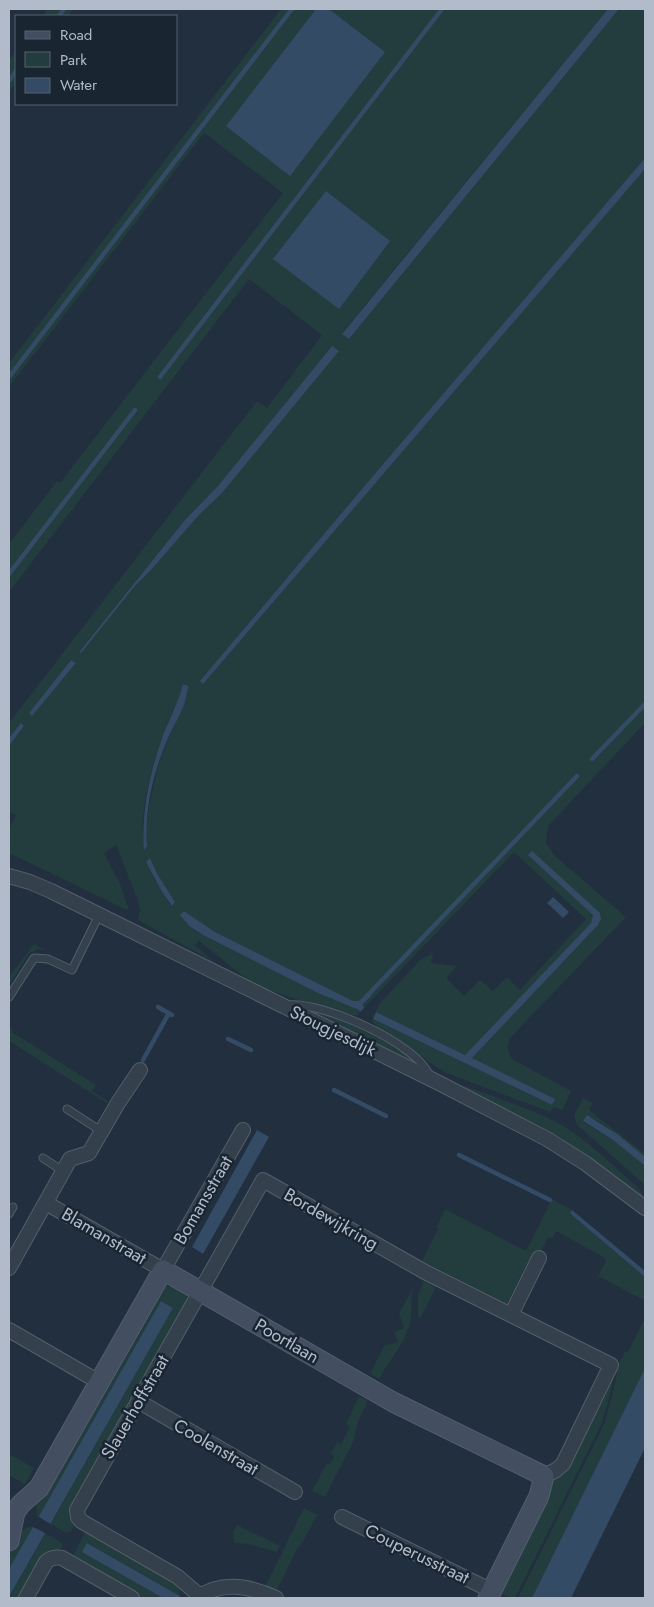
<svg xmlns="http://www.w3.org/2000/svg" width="654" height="1607" viewBox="0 0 654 1607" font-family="Jost,sans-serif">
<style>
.green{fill:#233d3e;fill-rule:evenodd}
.water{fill:#344b66}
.pier{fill:#212f3e}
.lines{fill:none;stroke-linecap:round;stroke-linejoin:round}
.stream{stroke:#344b66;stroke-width:4.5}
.lane-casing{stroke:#535e6b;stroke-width:9}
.street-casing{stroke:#535e6b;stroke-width:16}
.secondary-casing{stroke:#535e6b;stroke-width:21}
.lane{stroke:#35404d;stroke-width:7}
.street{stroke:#35404d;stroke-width:14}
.secondary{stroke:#434f61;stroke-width:19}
.labels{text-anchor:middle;stroke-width:5;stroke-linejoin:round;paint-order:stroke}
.street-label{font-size:18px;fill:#b1bbc9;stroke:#1a2532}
</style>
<rect width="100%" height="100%" fill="#212f3e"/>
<path class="green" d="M48 9H73L68 16H42Z
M281 9H316L226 126 385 52 329 9H608L342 333 349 339 619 9H645V158L361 490 237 637 203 683 645 169V723L548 826 546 843 555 856 626 917 511 1037C507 1044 507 1052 512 1059L571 1091 562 1111 554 1107 550 1112 444 1072 378 1028 372 1021 379 1004 421 959 433 953 431 963 457 966 446 978 464 996 480 980 493 991 507 977 520 990 586 919 514 852 360 1012 357 1015H346L268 990 248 980 199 941 195 946 216 963 138 920 140 909 137 898 116 845 104 853 121 886 129 911 9 853V829L16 815 9 812V746L24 727 21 724 9 738V723L257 401 267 408 322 335 249 279 9 592V544L57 481 60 483 283 193 204 133 9 387V363ZM332 346 339 351 222 493 198 516 151 570 134 587 81 652 80 651 184 521 217 487ZM71 660 76 663 74 666 32 715 29 713ZM183 684 189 686 184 705 170 734 158 766 148 811 146 826 147 846C146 842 143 836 143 832 140 805 158 745 169 720 174 708 179 697 183 684ZM151 859 158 875 175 902 171 906 153 877ZM184 911 215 932 353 1001H360L368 992 372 995 359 1010 318 993 195 931 186 923ZM591 914 600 923 471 1059 554 1099 552 1105 373 1019 376 1012 465 1055 591 923 593 920Z
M16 51V83L9 92V60Z
M34 944 47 951 38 949 29 954 9 985V977Z
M306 1007 349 1022 371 1032 419 1063 418 1066 305 1010Z
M9 1027 13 1030 12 1032 96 1085 92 1091 108 1101 107 1103 9 1041Z
M465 1086C495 1097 527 1107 556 1122 585 1137 610 1163 635 1185L641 1191 643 1197 558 1136 465 1088Z
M583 1098 593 1103 589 1110 645 1154V1157L606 1126 587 1115 583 1122 613 1140 645 1166V1185L577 1125 574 1115Z
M552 1199 572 1210 570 1213 573 1216 645 1277V1301L598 1276 606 1261 605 1258 556 1231 552 1239 548 1237 537 1260 531 1257 528 1261 507 1304 422 1261 438 1229 436 1228 445 1209 526 1251Z
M424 1281 436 1287 420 1319 418 1316V1295Z
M160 1286 172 1287 185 1294 189 1300 71 1531 66 1533 53 1525 47 1534 62 1543 63 1546 19 1598H9L173 1308 161 1301 9 1569V1553L21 1531 31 1526 37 1516 36 1505Z
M413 1287C410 1299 413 1311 410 1323 405 1344 389 1360 379 1379L370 1374 384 1346 398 1342 394 1332 404 1328 399 1314Z
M645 1318V1368L532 1598H518L605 1422C609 1406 614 1390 617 1374L614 1372 625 1352H628Z
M611 1379 613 1380C611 1394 606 1408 602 1423L515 1598H511L498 1592 550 1480 562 1475Z
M359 1396 368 1401 358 1421 354 1440 325 1497 312 1491 327 1463 330 1465 334 1456 331 1454 337 1442 341 1444 350 1427 346 1424Z
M9 1454 34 1468 25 1484 9 1475Z
M304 1508 317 1515 302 1543 297 1549 275 1594 264 1589Z
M237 1525 280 1546 277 1552 248 1544 234 1543 233 1532Z
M86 1531 176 1582 179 1587 180 1596 88 1543 83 1552 163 1598H140L71 1559Z"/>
<path class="water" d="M316 9H329L385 52 290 176 226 126Z
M608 9H619L349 339 342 334Z
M645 158V169L203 684 200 681 361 490Z
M326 191 390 241 339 309 273 259Z
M332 346 339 351 222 493 198 516 151 570 134 587 81 653 80 651 184 521 217 487Z
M71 660 76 663 32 716 29 713Z
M183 684 189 686C187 692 186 698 184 705 180 716 173 726 169 736 154 770 144 809 147 846L144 850C141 811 150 772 163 735 170 718 178 702 183 684Z
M21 723 24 726 9 746V738Z
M532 851 600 913 601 919 598 925 472 1058 555 1099 552 1105 373 1019 376 1012 465 1055 591 923 593 915 528 855Z
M150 858 158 875 175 902 172 906 162 892 146 862Z
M553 897 569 912 563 918 547 903Z
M184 911 215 932 353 1001H359L368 992 372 995 363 1004 364 1008 360 1012 359 1010 318 993 203 935 189 926 180 915Z
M587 1115 617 1134 645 1157V1166L613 1140 583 1121Z
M257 1130 269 1137 203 1254 192 1247Z
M572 1210 645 1271V1277L573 1216 570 1213Z
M161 1301 173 1308 9 1597V1569Z
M645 1368V1448L571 1598H532Z
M87 1543 180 1596 179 1598H163L82 1552Z"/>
<path class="pier" d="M36 1515 52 1525 47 1534 31 1526Z"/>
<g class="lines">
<path class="stream" d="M59 16 64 9
M9 81 16 71
M9 377 292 9
M160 377 442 9
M9 574 135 410
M592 759 645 704
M366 997 577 776
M158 1007 172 1015
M228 1039 251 1050
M143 1060 169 1013
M334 1090 386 1116
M459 1155 550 1200"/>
<defs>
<path id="lane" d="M9 997 34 958 48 959 72 970 99 915
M288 1005C324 1002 416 1043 430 1076
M67 1109 101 1131
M43 1158 63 1171
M9 1214 13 1207"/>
<path id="street" d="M9 876 30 882 51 891 439 1083 547 1139 585 1163 645 1208
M46 1203 163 1270 243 1130
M9 1268 70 1159 89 1153 118 1103 140 1070
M511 1315 539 1258
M9 1330 99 1382
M138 1401 295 1492
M342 1517 492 1591
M200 1596 178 1577 81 1521 78 1517 77 1510 263 1180 425 1272 611 1365 563 1464 556 1470 544 1476
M26 1598 46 1562C51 1557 56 1557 62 1558L132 1598
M197 1598C222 1580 250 1586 276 1598"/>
<path id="secondary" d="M9 1541 15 1512 21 1504 39 1488 163 1270 393 1402 544 1476 539 1496 488 1598"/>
</defs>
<use href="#lane" class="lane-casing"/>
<use href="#street" class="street-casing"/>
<use href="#secondary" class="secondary-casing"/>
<use href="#lane" class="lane"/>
<use href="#street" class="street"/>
<use href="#secondary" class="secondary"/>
</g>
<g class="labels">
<g class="street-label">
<text transform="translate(333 1031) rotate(26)" y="6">Stougjesdijk</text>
<text transform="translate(203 1200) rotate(-60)" y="6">Bomansstraat</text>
<text transform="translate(331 1219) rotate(30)" y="6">Bordewijkring</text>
<text transform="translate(104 1236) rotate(30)" y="6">Blamanstraat</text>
<text transform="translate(287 1341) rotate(30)" y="6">Poortlaan</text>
<text transform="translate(135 1407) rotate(-60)" y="6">Slauerhoffstraat</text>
<text transform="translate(216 1447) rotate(30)" y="6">Coolenstraat</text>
<text transform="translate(417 1554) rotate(26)" y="6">Couperusstraat</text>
</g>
</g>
<rect width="654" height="1607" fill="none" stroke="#b1bbc9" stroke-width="20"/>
<rect x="15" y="15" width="162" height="90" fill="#1a2532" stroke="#56616e"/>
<rect x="25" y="31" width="25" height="8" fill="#434f61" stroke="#56616e"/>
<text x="60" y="40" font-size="15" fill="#b1bbc9">Road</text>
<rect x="25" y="52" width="25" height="15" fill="#233d3e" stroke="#56616e"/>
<text x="60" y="65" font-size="15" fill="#b1bbc9">Park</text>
<rect x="25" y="78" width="25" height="15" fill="#344b66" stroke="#56616e"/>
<text x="60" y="90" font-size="15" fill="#b1bbc9">Water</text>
</svg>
